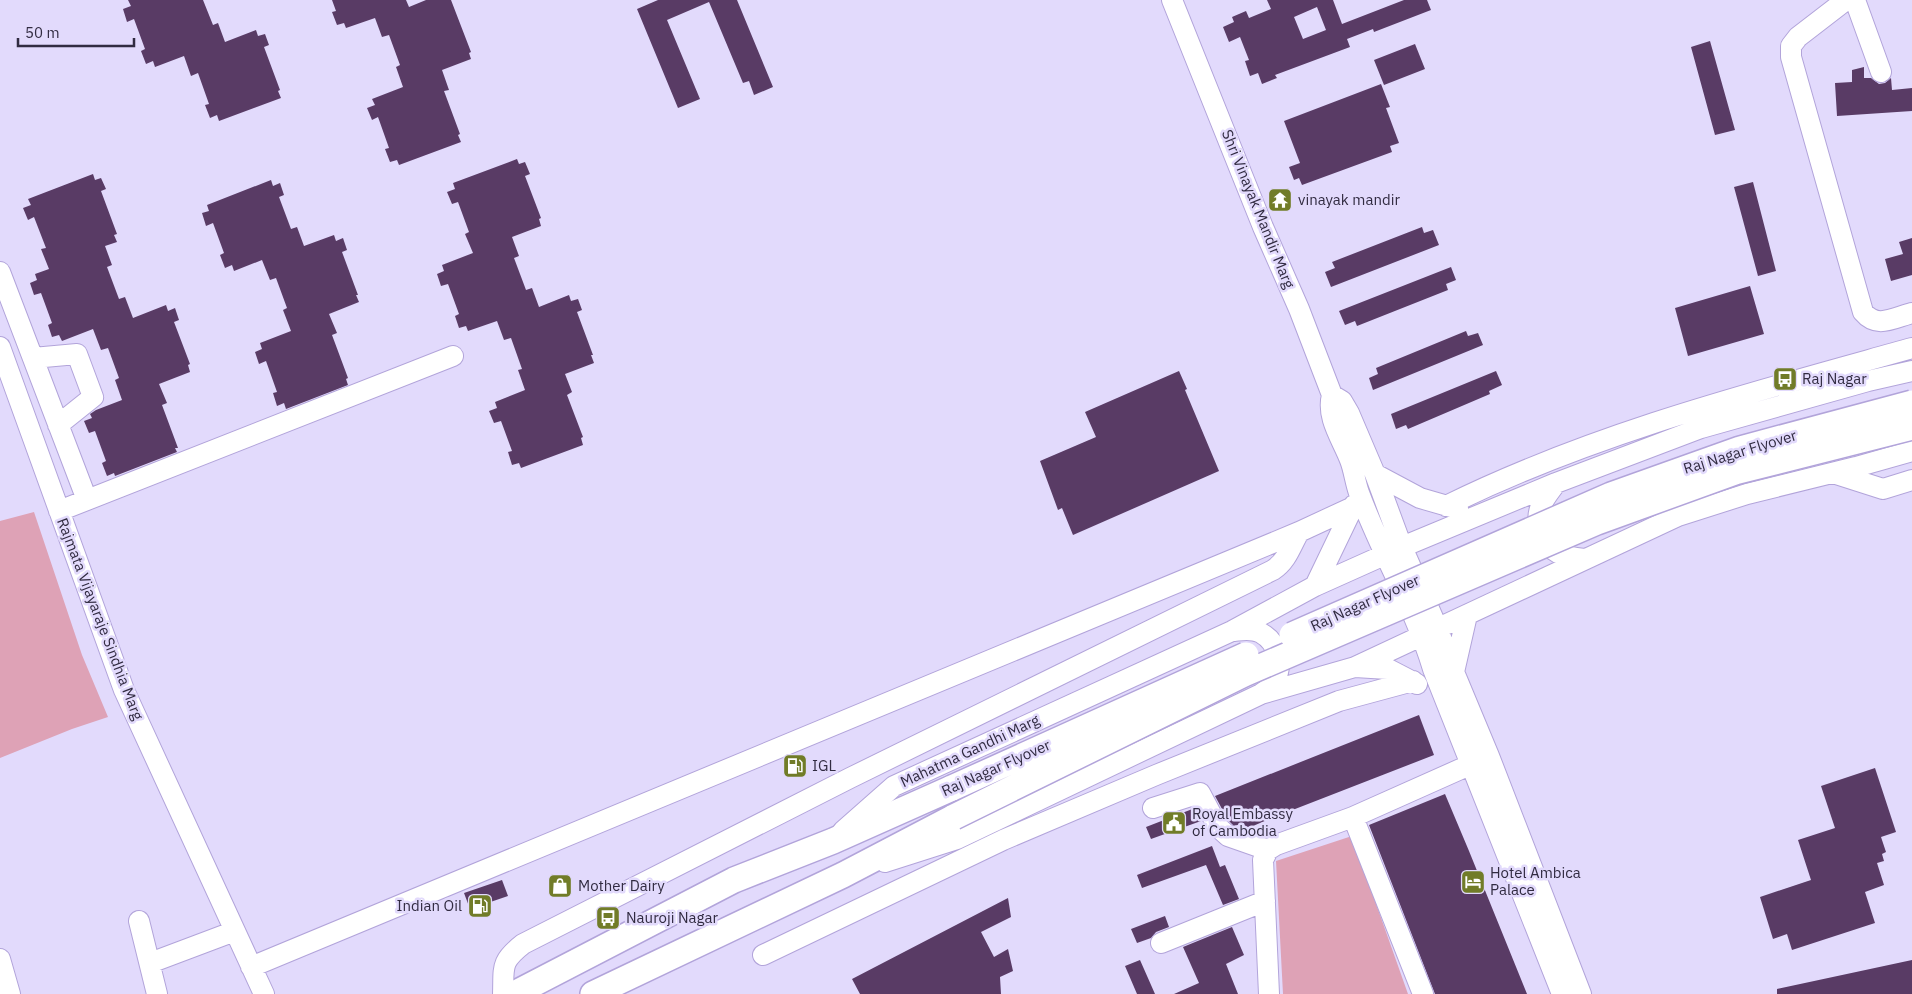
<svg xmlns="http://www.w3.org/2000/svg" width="1912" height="994" viewBox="0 0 1912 994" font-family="'IBM Plex Sans',sans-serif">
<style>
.green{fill:#dea2b6}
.building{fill:#593b65;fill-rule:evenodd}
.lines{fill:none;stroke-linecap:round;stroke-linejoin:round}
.minor-casing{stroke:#b2a4da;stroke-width:22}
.major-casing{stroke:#b2a4da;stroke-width:28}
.minor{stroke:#fff;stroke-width:20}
.major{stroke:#fff;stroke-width:25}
.major-bridge-casing{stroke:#b2a4da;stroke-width:28;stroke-linecap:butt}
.major-bridge{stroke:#fff;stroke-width:25}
.labels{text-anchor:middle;stroke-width:5;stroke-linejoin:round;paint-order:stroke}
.poi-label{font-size:15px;fill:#312b41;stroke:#e2dafc;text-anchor:start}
.street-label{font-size:15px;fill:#312b41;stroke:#e2dafc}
</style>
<rect width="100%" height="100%" fill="#e2dafc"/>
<path class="green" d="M34 512 82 655 108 717 72 729 0 758V521Z
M1352 836 1408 994H1283L1276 861Z"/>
<path class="building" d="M128 0H203L213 25 218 23 225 42 256 30 258 36 265 34 269 45 264 47 280 90 278 91 281 98 219 121 217 115 210 118 205 105 209 104 198 73 191 76 184 56 155 67 153 61 146 64 141 51 145 49 134 19 127 22 123 9 131 6Z
M332 0H406L409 7 426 0H451L471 52 469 53 471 59 442 70 449 90 444 91 460 134 458 135 461 142 399 165 397 160 390 162 385 149 389 148 378 117 372 120 367 108 375 105 372 99 403 87 396 67 400 65 389 35 382 37 375 18 346 28 344 23 337 25 332 12 336 11Z
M658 0H737L773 87 754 95 749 81 743 83 709 2 667 20 700 99 678 108 637 9Z
M1267 0H1333L1342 24 1404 0H1427L1431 10 1374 32 1373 29 1347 39 1350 47 1275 75 1277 78 1262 84 1258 73 1250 76 1245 61 1249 60 1240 37 1229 42 1223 27 1234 22 1232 17 1246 11 1249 18 1271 9ZM1317 7 1326 30 1303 39 1294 17Z
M1710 41 1735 130 1715 135 1691 47Z
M1415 44 1425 69 1384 85 1374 60Z
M1864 67V78H1871L1879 84 1885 83 1891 78 1892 90 1912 88V111L1837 116 1835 83 1852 82V70Z
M1381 84 1390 107 1386 108 1399 143 1390 146 1392 152 1302 185 1299 178 1294 180 1289 167 1300 163 1284 121Z
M517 159 519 164 525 162 530 174 525 176 541 218 539 219 541 226 512 237 519 256 514 258 526 290 532 288 539 307 569 295 571 301 578 299 582 310 577 312 593 355H591L594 363 565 374 572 392 567 395 583 437 581 438 583 445 521 468 519 463 512 465 508 452 512 451 501 421 494 423 489 411 497 408 495 402 525 390 518 370 522 369 511 338 504 340 497 321 468 331 466 326 459 328 455 316 459 314 448 284 441 286 437 274 444 271 442 265 473 253 465 234 469 232 458 202 452 204 447 192 455 189 453 183Z
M93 174 95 180 101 178 106 189 101 191 117 234 114 235 117 242 105 246 112 265 107 267 119 299 125 297 133 318 166 305 168 311 175 308 179 320 174 322 190 364 188 365 190 372 159 384 167 403 162 405 178 448H175L177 452 115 476 114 473 107 476 102 463 106 461 95 431 89 433 84 421 92 418 90 414 96 410 122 400 115 380 119 378 108 348 101 350 93 329 62 341 59 335 52 337 48 325 52 323 41 293 34 295 30 283 37 280 35 274 49 269 41 249 46 248 34 217 28 220 23 208 31 205 28 199Z
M271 180 273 186 280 183 284 195 279 197 291 229 297 227 304 246 334 235 336 241 343 238 347 250 342 252 358 295H356L359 302 329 314 337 333 332 335 348 378 346 379 348 385 286 409 284 403 277 406 273 393 277 392 266 361 259 364 255 352 262 349 260 343 291 331 283 310 287 308 276 278 270 280 262 260 234 271 232 265 225 268 220 255 224 253 213 223 206 226 202 213 209 211 207 205Z
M1753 182 1776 271 1758 276 1734 187Z
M1422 227 1424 233 1433 230 1439 245 1331 287 1325 272 1335 268 1332 262Z
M1912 238V275L1891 281 1885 259 1903 254 1899 242Z
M1451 267 1456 280 1446 284 1448 290 1357 326 1355 321 1345 325 1339 311Z
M1750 286 1764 334 1688 356 1675 308Z
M1466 331 1468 336 1478 333 1483 345 1373 390 1369 378 1378 374 1376 368Z
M1179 371 1187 389 1185 390 1219 471 1073 535 1062 508 1058 510 1040 461 1096 437 1085 412Z
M1496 371 1502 385 1489 391 1490 394 1408 429 1406 425 1396 429 1391 414Z
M1419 715 1434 755 1267 820 1246 829 1244 823 1234 826 1228 820 1215 796Z
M1875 768 1896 832 1881 837 1886 852 1882 854 1884 861 1877 863 1884 885 1865 892 1875 923 1792 950 1787 934 1773 939 1760 897 1811 880 1798 840 1835 828 1821 786Z
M1445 794 1469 851 1527 994H1435L1369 825Z
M1195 808 1201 821 1151 839 1146 827Z
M1212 846 1220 867 1225 865 1239 899 1223 905 1206 865 1142 888 1137 875Z
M502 880 508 896 470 909 464 893Z
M1008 898 1011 917 981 932 994 957 1008 949 1013 971 1000 977 1001 994H860L852 979Z
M1165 916 1169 927 1156 932 1151 938 1137 943 1131 929Z
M1232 927 1244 955 1226 964 1238 994H1174L1199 983 1183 947Z
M1140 960 1155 994H1137L1125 966Z
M1912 960V994H1777V989Z"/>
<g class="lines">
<defs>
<path id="minor" d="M1172 0 1263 227 1299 309 1332 395C1326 418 1342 439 1350 460 1354 470 1355 482 1359 493 1381 553 1415 608 1433 669L1562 994
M1846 0 1798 37 1791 46V57L1863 312C1877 329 1893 318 1912 313
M1855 0 1881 72
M0 272 87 500
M0 347 124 690 264 994
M33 358 77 354 93 397 58 425
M1332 395 1342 401 1349 413 1375 474 1402 547 1437 627 1454 672 1489 756 1581 994
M1833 473 1883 489 1912 480
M1375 474 1420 498 1458 509
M1556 483C1551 490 1544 498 1541 506 1534 522 1542 545 1558 553 1566 557 1576 558 1585 559
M1446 506C1594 433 1754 392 1912 348
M59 511 453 356
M1315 586 1354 505
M1234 631C1243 630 1252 628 1261 633 1279 643 1284 667 1273 684 1270 688 1265 691 1261 694
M1355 667 1388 669 1417 684
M1454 672 1467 615
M1153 808 1200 793 1218 827 1228 836 1268 850
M1353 817 1423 994
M843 831 894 786 1232 631 1315 586 1402 547 1556 483 1701 428 1868 381 1912 371
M885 862 957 839 1261 694 1355 667 1678 516 1747 494 1856 467 1912 451
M139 921 157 994
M1161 943 1265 901
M763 955 1003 840 1156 775 1339 701 1413 681
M0 959 10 994
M150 963 235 931
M251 967 1299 532 1353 507
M503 994C504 967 500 962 523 944L850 778 1273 570C1287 561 1291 546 1299 532
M1269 994 1263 860 1268 850 1276 845 1353 817 1483 759"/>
<path id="major" d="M514 994 734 880 833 841 952 788
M593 994 843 875 954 817"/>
</defs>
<use href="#minor" class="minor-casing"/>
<use href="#major" class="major-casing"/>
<use href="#minor" class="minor"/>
<use href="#major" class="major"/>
<defs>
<path id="major-bridge" d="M1292 635 1611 495 1740 449 1912 403
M952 788 1246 655
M954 817 1244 674 1597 522 1735 472 1912 427"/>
</defs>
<use href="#major-bridge" class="major-bridge-casing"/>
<use href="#major-bridge" class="major-bridge"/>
</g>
<defs>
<symbol id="temple-square" viewBox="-11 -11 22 22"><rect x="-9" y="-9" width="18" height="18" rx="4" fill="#717c28" stroke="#e2dafc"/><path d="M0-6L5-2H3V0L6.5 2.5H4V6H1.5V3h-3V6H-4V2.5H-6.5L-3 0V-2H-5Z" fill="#fff"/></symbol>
<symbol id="bus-square" viewBox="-11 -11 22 22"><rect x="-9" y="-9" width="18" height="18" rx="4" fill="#717c28" stroke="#e2dafc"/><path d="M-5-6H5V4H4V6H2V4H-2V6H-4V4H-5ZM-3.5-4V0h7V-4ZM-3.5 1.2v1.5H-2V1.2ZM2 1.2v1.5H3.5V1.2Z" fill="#fff"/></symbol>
<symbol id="fuel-square" viewBox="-11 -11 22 22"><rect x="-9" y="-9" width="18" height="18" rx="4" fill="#717c28" stroke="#e2dafc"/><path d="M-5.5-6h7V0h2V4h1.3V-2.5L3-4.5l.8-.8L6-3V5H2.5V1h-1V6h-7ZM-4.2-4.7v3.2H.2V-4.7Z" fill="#fff"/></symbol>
<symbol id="civic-square" viewBox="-11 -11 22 22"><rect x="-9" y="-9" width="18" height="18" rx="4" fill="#717c28" stroke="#e2dafc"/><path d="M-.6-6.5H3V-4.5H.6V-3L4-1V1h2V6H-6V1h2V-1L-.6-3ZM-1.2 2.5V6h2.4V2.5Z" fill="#fff"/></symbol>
<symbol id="hotel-square" viewBox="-11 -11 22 22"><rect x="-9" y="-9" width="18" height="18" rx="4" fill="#717c28" stroke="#e2dafc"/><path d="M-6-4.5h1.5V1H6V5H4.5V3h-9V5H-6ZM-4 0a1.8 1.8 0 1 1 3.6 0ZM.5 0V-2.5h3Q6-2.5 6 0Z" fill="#fff"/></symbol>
<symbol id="shop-square" viewBox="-11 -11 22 22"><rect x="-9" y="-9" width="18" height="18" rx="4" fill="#717c28" stroke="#e2dafc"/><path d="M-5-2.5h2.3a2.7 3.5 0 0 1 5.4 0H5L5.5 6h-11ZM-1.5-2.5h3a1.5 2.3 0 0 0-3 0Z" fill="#fff"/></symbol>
</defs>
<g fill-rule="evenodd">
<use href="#temple-square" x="1266" y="186" width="28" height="28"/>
<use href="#bus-square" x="1771" y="365" width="28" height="28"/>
<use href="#fuel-square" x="781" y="752" width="28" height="28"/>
<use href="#civic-square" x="1160" y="809" width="28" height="28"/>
<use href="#hotel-square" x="1459" y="868" width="28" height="28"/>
<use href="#shop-square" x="546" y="872" width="28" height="28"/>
<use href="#fuel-square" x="466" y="892" width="28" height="28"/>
<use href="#bus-square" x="594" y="904" width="28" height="28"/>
</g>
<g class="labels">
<g class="poi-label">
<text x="1298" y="205">vinayak mandir</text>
<text x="1802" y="384">Raj Nagar</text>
<text x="812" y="771">IGL</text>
<text x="1192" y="819">Royal Embassy<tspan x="1192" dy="17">of Cambodia</tspan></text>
<text x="1490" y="878">Hotel Ambica<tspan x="1490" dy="17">Palace</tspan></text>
<text x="578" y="891">Mother Dairy</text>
<text x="462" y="911" text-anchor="end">Indian Oil</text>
<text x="626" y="923">Nauroji Nagar</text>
</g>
<g class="street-label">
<text transform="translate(1258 209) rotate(68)" y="5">Shri Vinayak Mandir Marg</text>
<text transform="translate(1740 452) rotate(-17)" y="5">Raj Nagar Flyover</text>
<text transform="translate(1365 603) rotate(-24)" y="5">Raj Nagar Flyover</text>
<text transform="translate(100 619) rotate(69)" y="5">Rajmata Vijayaraje Sindhia Marg</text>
<text transform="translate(970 751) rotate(-25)" y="5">Mahatma Gandhi Marg</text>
<text transform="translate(996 768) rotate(-24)" y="5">Raj Nagar Flyover</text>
</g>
</g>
<path d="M18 38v8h116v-8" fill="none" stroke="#312b41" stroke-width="2.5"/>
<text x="25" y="38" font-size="15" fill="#312b41" stroke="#e2dafc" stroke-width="4" paint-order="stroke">50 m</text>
</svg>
